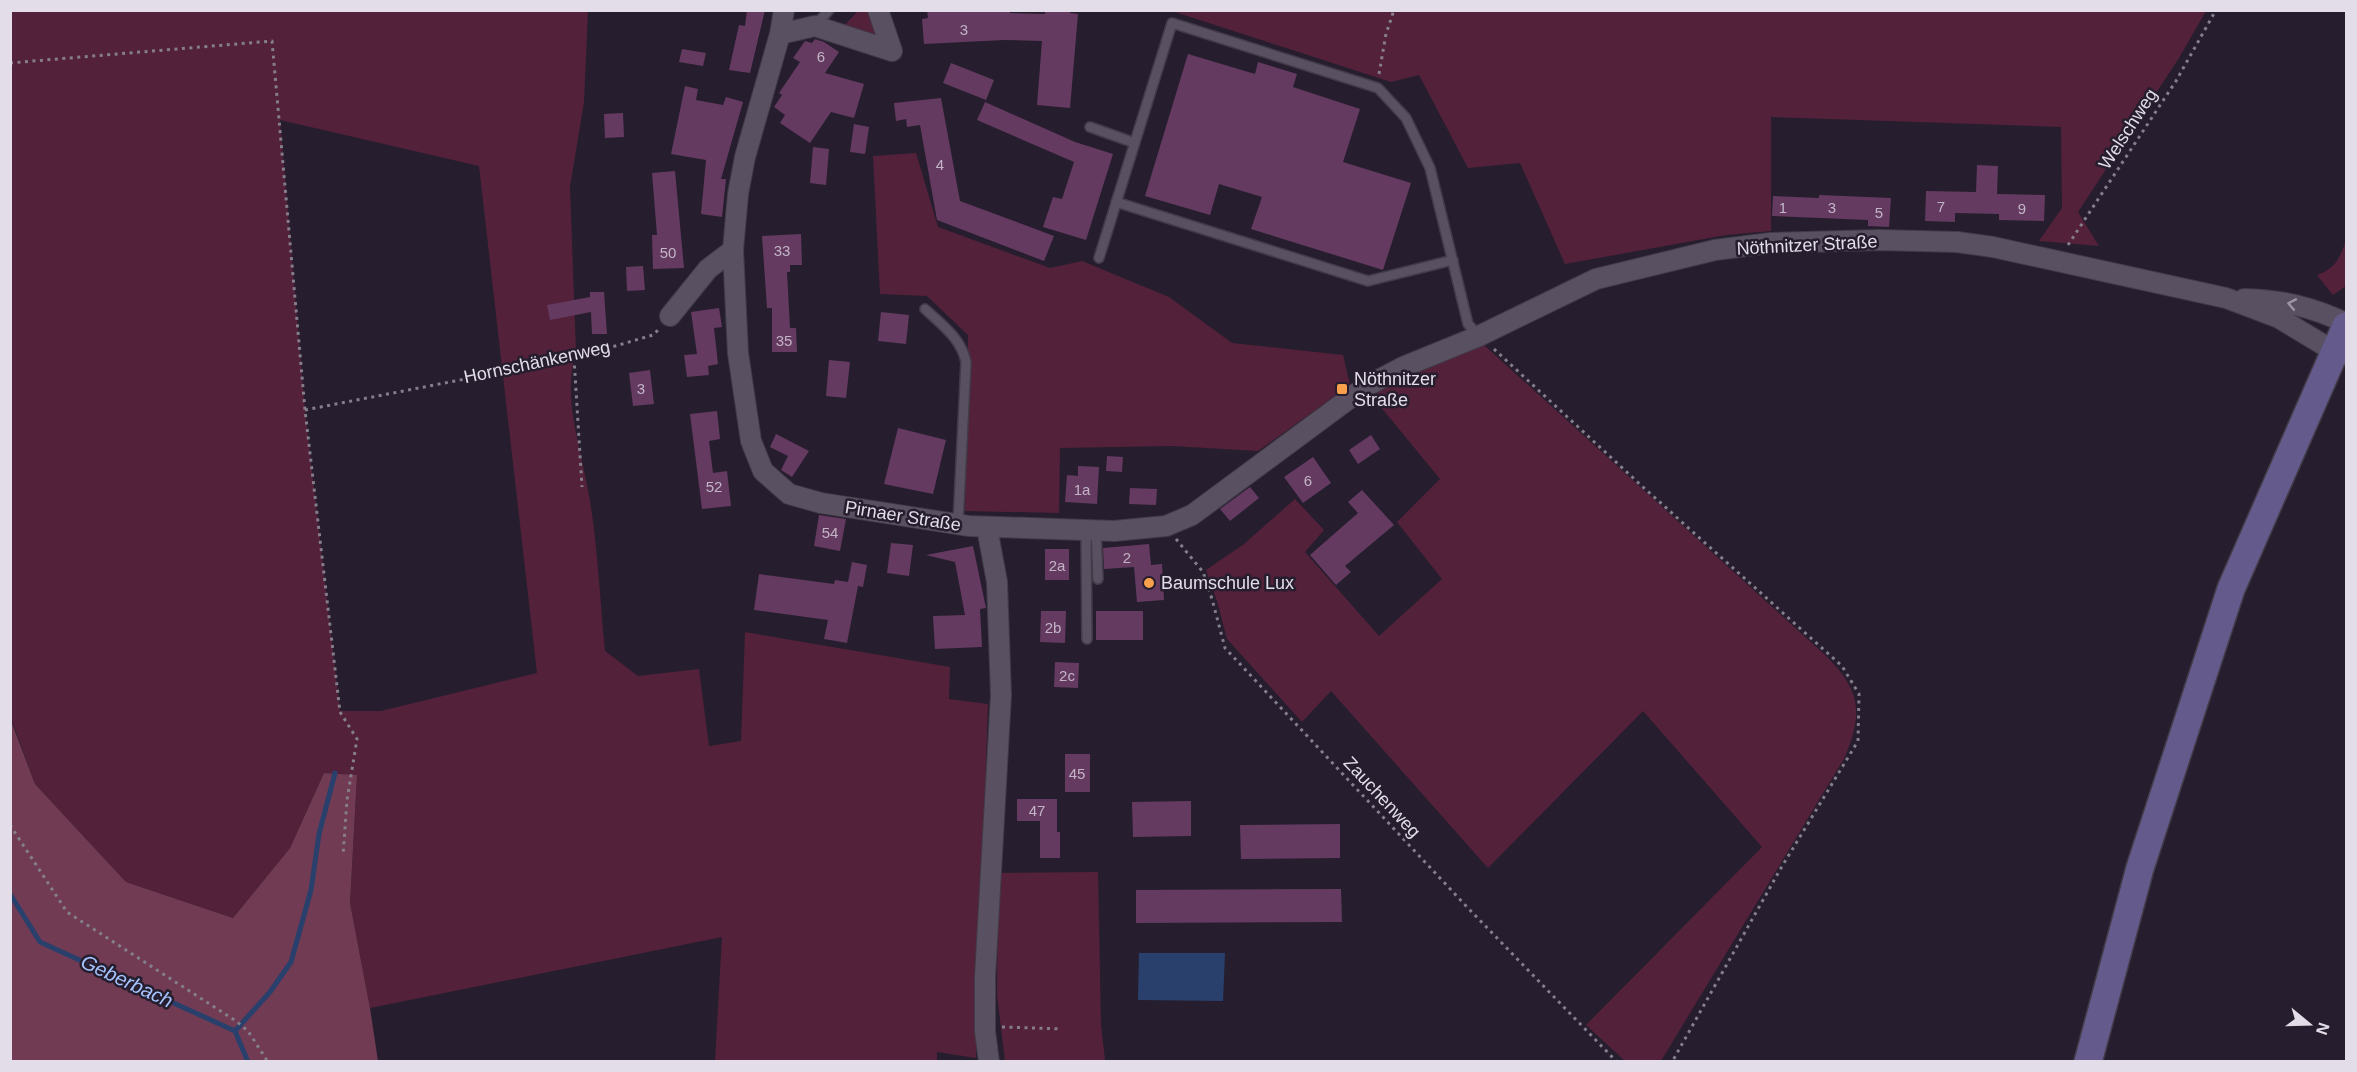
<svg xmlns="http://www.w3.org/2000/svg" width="2357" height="1072" font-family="Arial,sans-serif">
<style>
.green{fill:#532139;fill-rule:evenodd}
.forest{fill:#703b53}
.water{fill:#29406d}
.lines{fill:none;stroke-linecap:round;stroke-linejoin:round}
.stream{stroke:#29406d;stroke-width:5}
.building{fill:#643a60}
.lane-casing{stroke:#423b48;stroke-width:12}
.street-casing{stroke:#423b48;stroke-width:22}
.secondary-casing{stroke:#423b48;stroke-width:30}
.path{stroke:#857e8c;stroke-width:3;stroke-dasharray:3 4.5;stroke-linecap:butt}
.lane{stroke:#595062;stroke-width:9}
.street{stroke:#595062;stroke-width:20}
.secondary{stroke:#655a8c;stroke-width:27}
.oneway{stroke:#9e96a5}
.poi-dot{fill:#f9a04c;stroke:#261e2e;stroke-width:2}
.labels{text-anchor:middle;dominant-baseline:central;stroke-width:5;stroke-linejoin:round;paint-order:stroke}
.number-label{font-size:15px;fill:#c2b4c6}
.street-label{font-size:18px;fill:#e2dde8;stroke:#261e2e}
.poi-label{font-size:18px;fill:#e2dde8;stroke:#261e2e;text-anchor:start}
.water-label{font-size:20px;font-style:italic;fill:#a5c4fe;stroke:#261e2e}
</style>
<rect width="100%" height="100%" fill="#261e2e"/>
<path class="green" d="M 872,10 L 878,28 L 870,37 L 843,27 L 858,11 Z
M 11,11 L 588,11 L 584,102 L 570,187 L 576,352 C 561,398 583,454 590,501 C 598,550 600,601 605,651 L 638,676 L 699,669 L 709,746 L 741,741 L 745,632 L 950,667 L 949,699 L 988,704 L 976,1058 L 937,1052 L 937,1062 L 715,1061 L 722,937 L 370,1008 L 350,903 L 357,775 L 324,773 L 290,848 L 233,918 L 126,882 L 35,784 L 11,718 ZM 280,120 L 479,166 L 537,673 L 381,711 L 340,711 L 305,410 Z
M 1172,11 L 2206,11 L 2179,58 L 2078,212 L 2099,246 L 2039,241 L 2062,208 L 2061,127 L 1771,117 L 1771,231 L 1726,235 L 1565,264 L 1520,163 L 1468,168 L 1419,75 L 1391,82 Z
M 916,153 L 938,227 L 1050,268 L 1082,261 L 1169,297 L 1232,343 L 1343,355 L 1350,385 L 1258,451 L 1172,446 L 1060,448 L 1059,513 L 965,511 L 968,335 L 927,296 L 880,294 L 873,156 Z
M 2346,240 L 2346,286 L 2333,295 L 2317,275 C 2335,269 2340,258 2346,240 Z
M 1484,345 L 1824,654 C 1860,689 1864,711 1845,757 L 1661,1061 L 1625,1061 L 1586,1025 L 1762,847 L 1643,711 L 1488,868 L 1331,691 L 1302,722 L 1227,639 L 1217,601 L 1206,570 L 1244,544 L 1295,499 L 1324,530 L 1305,552 L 1379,636 L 1442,579 L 1397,522 L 1440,479 L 1371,395 L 1396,380 Z
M 1098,872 L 1101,1024 L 1105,1060 L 1005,1061 L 997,995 L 998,873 Z"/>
<path class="forest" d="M 10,718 L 35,784 L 126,882 L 233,918 L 290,848 L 324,773 L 357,775 L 350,903 L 370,1008 L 378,1061 L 11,1061 Z"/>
<path class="water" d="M 1139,953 L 1225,953 L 1223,1001 L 1138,1000 Z"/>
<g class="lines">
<path class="stream" d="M 10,894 L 40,942 L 235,1031 L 248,1062
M 235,1031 L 270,992 L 291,962 L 311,890 L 319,834 L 335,773"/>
</g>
<path class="building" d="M 747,10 L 765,10 L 750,73 L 729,70 L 739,25 L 745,26 Z
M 927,10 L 1010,10 L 1010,13 L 1045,14 L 1045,10 L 1071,10 L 1070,13 L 1078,14 L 1070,108 L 1037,105 L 1042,41 L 1004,40 L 924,44 L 922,19 L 928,18 Z
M 815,39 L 824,42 L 839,52 L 825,73 L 864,84 L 854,118 L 831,112 L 810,143 L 780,123 L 785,115 L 774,107 L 782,95 L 779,93 L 800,62 L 793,58 L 805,41 L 812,43 Z
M 682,49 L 706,53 L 703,66 L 679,62 Z
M 1188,54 L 1255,74 L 1258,62 L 1297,74 L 1293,87 L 1360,109 L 1343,162 L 1411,183 L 1383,270 L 1251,229 L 1262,197 L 1219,184 L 1210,215 L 1145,196 Z
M 951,63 L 994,80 L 986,100 L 943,83 Z
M 685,86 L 698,89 L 696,100 L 723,105 L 726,97 L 743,102 L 721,179 L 726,179 L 722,217 L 701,214 L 706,160 L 671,154 Z
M 941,98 L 960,201 L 1054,236 L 1044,261 L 937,220 L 920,125 L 907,127 L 906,119 L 896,121 L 894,103 Z
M 985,102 L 1075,142 L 1113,154 L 1086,240 L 1043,227 L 1053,197 L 1062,199 L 1074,162 L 977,120 Z
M 623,113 L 624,137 L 605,138 L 604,114 Z
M 854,124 L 869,127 L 865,154 L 850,152 Z
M 813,147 L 829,149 L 826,185 L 810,183 Z
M 1977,165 L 1998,166 L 1997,194 L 2045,195 L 2044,221 L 1999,220 L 1999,214 L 1955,213 L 1955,222 L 1925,221 L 1926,191 L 1976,192 Z
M 675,171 L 684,268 L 653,269 L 652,235 L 657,235 L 652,173 Z
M 1819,195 L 1891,198 L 1889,227 L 1868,226 L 1868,220 L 1772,216 L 1773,196 L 1819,198 Z
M 801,234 L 802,265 L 790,265 L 790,272 L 787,272 L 790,328 L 796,328 L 797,352 L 772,352 L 772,308 L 767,308 L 762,236 Z
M 643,266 L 645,290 L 627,291 L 626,267 Z
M 590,292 L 604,292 L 607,334 L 592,334 L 591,312 L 550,320 L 547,305 L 590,297 Z
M 719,308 L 722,327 L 714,328 L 718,364 L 708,366 L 709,375 L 687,377 L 684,355 L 697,354 L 691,312 Z
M 881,312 L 909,315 L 906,344 L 878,341 Z
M 829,360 L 850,362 L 846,398 L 826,396 Z
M 650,370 L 654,404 L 633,406 L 629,373 Z
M 717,411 L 720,439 L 709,441 L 713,473 L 727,471 L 731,506 L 702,509 L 690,414 Z
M 898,428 L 946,440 L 933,494 L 884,484 Z
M 776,434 L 809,451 L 792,477 L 781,470 L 788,456 L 770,447 Z
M 1371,435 L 1380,449 L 1358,464 L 1349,450 Z
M 1107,456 L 1123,457 L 1122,472 L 1106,471 Z
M 1313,457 L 1331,483 L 1303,503 L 1284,477 Z
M 1078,466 L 1099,467 L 1097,504 L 1065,502 L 1067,475 L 1078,476 Z
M 1250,487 L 1259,498 L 1230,521 L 1220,509 Z
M 1130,488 L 1157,489 L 1156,505 L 1129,504 Z
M 1362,490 L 1394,525 L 1345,566 L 1351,572 L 1336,585 L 1310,555 L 1358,513 L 1348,502 Z
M 819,515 L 846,519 L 840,551 L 814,546 Z
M 891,543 L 913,545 L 909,576 L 887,573 Z
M 1149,544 L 1151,565 L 1162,564 L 1164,600 L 1137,602 L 1134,567 L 1104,569 L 1103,548 Z
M 973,546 L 986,608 L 980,609 L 982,647 L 935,649 L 933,616 L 965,615 L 955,562 L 926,555 Z
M 1045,549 L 1069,549 L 1069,580 L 1045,580 Z
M 852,562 L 867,565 L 863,587 L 858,586 L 847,643 L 824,639 L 828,620 L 754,610 L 759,574 L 834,584 L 835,580 L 848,582 Z
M 1041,611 L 1066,611 L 1065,643 L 1040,642 Z
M 1096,611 L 1143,611 L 1143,640 L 1096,640 Z
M 1055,662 L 1079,663 L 1078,688 L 1054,687 Z
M 1065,754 L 1090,754 L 1090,792 L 1065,792 Z
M 1017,799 L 1057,799 L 1057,832 L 1060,832 L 1060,858 L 1040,858 L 1040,821 L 1017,821 Z
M 1191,801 L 1191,836 L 1133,837 L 1132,802 Z
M 1340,824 L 1340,858 L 1241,859 L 1240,825 Z
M 1341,889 L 1342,922 L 1136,923 L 1136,890 Z"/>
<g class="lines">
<g class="lane-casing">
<path id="lane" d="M 815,26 L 829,10
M 1090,127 L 1135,143
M 1116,202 L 1368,281 L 1453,260
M 1099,258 L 1172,23 L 1378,88 L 1406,118 L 1430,168 L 1468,324 L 1479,336
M 925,309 C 942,325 961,338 966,362 L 958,524
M 1086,529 L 1087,639
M 1096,530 L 1098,579"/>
</g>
<g class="street-casing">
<path id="street" d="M 784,10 L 780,34 L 745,157 L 738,194 L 733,250 L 738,353 L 751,441 L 763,471 L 789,494 L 821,503 L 969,526 L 1114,531 L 1166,526 L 1192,515 L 1365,387 L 1403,367 L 1479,336 L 1596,279 L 1715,250 L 1771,243 L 1879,240 L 1957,242 L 1993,247 L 2226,298 L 2279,318 L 2322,344 L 2346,355
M 780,34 L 815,26 L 892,51 L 878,10
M 2244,299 C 2283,300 2312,307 2346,323
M 670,316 L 708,269 L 733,250
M 987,528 L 997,582 L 1001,695 L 985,977 L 985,1031 L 989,1062"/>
</g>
<g class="secondary-casing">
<path id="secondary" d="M 2088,1062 L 2140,868 L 2231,589 L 2346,326"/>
</g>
<path class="path" d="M 10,63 L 272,41 L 305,410 L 340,712 L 357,739 L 347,800 L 343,856
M 1379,74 L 1386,34 L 1394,10
M 2068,245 L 2176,81 L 2216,10
M 1494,349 L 1644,488 L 1842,666 L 1859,694 L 1858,741 L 1781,868 L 1672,1062
M 574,358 L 582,487
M 305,410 L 574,358 L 653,335 L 658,330
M 1176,539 L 1203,572 L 1212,599 L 1225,648 L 1467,907 L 1617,1062
M 10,825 L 67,912 L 236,1021 L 248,1031 L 268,1062
M 1002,1027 L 1062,1029"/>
<use href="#lane" class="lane"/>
<use href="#street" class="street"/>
<use href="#secondary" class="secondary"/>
</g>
<defs><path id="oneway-chevron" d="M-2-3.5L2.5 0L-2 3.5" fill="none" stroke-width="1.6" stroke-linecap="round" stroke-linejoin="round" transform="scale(1.5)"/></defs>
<use class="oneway" href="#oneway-chevron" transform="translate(2292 304) rotate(-169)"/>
<g class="poi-dot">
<rect x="1336" y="383" width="12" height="12" rx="3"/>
<circle cx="1149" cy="583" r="6"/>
</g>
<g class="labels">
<g class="number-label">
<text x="964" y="29">3</text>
<text x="821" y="56">6</text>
<text x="940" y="164">4</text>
<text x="1941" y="206">7</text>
<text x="1783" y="207">1</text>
<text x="1832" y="207">3</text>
<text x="2022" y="208">9</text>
<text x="1879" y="212">5</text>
<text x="782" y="250">33</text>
<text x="668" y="252">50</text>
<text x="784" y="340">35</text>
<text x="641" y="388">3</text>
<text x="1308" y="480">6</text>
<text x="714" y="486">52</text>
<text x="1082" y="489">1a</text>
<text x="830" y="532">54</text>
<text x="1127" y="557">2</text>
<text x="1057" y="565">2a</text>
<text x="1053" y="627">2b</text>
<text x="1067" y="675">2c</text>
<text x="1077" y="773">45</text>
<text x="1037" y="810">47</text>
</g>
<g class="street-label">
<text transform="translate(2128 129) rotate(-57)">Welschweg</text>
<text transform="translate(1807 245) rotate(-3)">Nöthnitzer Straße</text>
<text transform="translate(537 362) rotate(-12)">Hornschänkenweg</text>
<text transform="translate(903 516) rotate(9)">Pirnaer Straße</text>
<text transform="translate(1382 797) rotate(47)">Zauchenweg</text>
</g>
<g class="poi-label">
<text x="1354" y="379">Nöthnitzer<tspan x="1354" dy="21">Straße</tspan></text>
<text x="1161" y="583">Baumschule Lux</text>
</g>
<g class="water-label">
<text transform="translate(127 981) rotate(25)">Geberbach</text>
</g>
</g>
<rect width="2357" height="1072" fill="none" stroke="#e2dde8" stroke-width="24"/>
<g transform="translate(2309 1024) rotate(109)" stroke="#261e2e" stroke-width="4.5" paint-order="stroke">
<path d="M0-4.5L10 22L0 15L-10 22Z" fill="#e2dde8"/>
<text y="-9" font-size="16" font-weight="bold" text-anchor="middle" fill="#e2dde8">N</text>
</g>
</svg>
